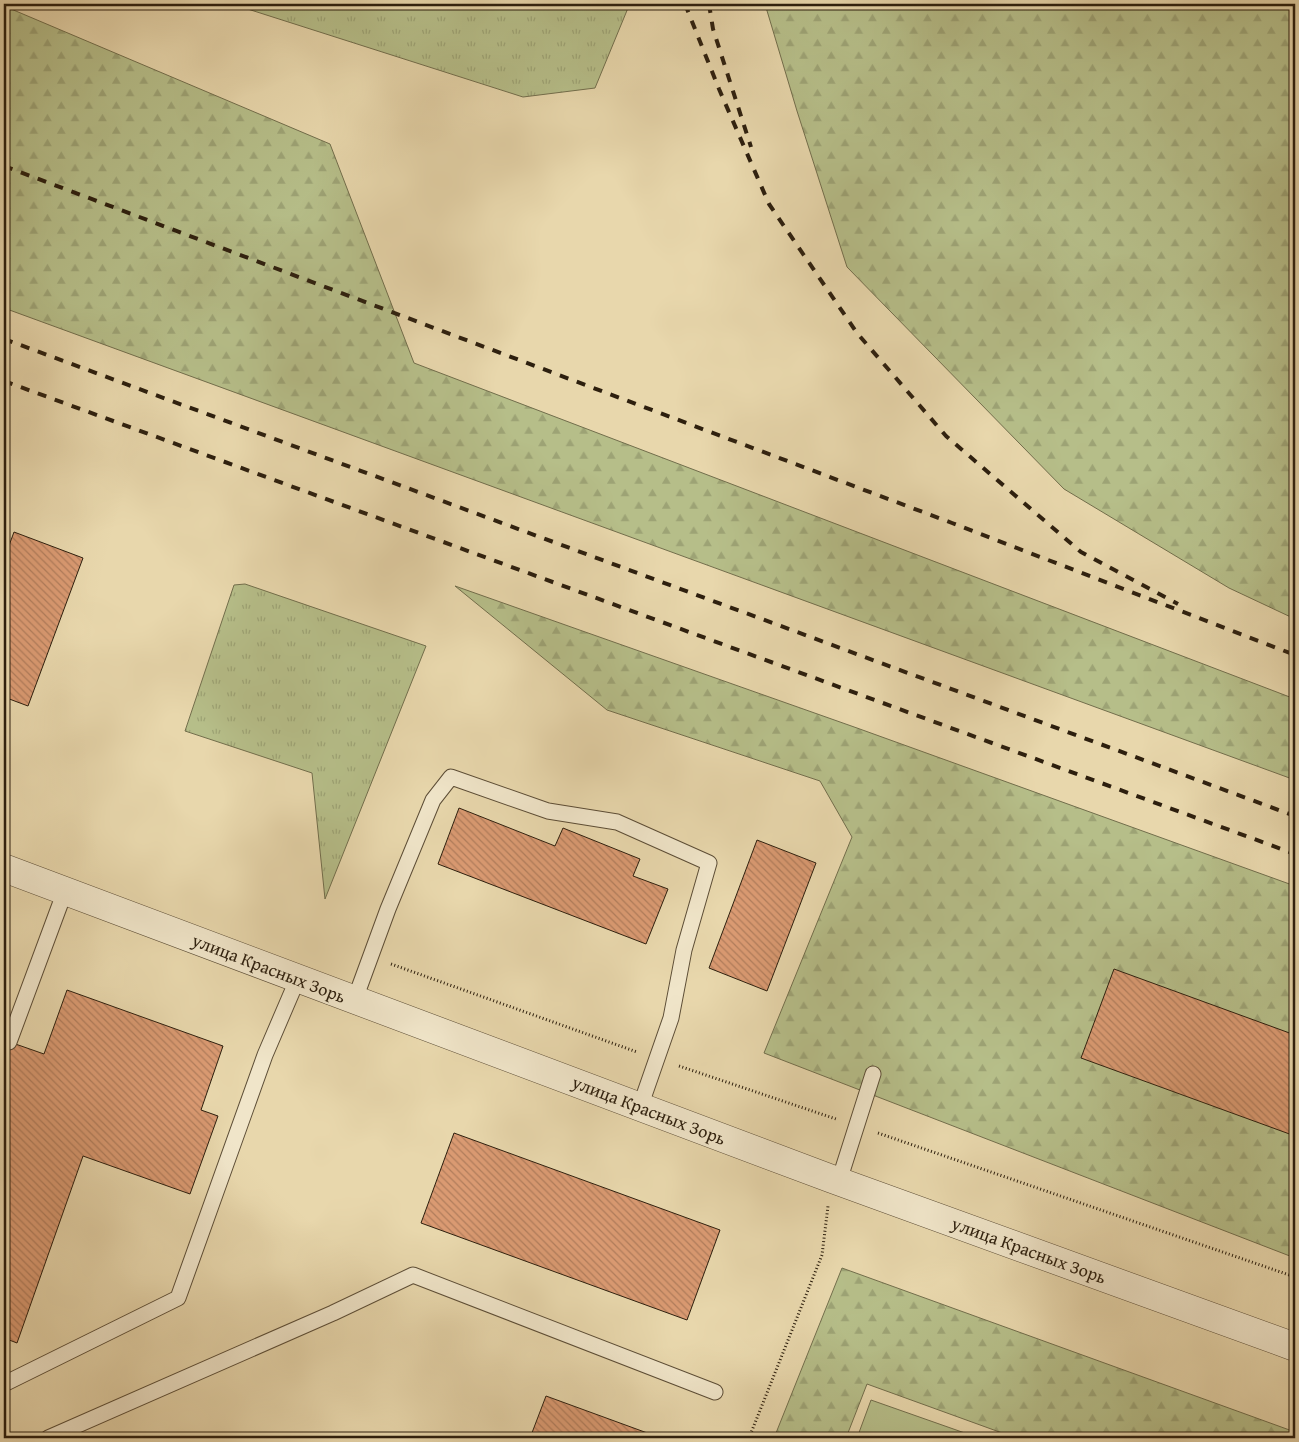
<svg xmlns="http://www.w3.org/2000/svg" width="1299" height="1442" font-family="'Gentium Book Plus',serif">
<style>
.grass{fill:url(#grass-tufts);stroke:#726e4c}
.forest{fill:url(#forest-firs);stroke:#726e4c}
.garden{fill:#b6be89;stroke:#726e4c}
.building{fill:url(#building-back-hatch);stroke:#2d1f0e}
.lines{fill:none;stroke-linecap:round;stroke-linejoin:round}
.service-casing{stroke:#5c4d36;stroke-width:17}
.minor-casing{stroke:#5c4d36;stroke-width:29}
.path{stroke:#2d1f0e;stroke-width:3;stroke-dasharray:1 2.5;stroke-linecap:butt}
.service{stroke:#f0e5c9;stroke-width:15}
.minor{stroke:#f0e5c9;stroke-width:28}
.rail{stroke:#2d1f0e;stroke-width:4;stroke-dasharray:9 9;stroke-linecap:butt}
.labels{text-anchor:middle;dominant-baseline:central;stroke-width:4;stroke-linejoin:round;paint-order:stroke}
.street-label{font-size:18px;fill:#2d1f0e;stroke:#f0e5c9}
</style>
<defs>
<pattern id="grass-tufts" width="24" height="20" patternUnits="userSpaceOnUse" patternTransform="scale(1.25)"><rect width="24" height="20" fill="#b6be89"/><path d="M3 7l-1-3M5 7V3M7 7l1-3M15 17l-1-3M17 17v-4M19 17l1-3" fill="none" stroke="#9da375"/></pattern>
<pattern id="forest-firs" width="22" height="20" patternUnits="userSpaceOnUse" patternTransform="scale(1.25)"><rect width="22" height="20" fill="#b6be89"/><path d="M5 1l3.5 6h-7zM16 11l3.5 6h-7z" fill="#9da375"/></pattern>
<pattern id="building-back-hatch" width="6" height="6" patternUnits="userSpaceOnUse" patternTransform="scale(1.25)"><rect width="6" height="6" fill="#da9a72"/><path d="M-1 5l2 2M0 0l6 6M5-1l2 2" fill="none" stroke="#b17d5c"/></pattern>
</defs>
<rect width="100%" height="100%" fill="#e8d7ac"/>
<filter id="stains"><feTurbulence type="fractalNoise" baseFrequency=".004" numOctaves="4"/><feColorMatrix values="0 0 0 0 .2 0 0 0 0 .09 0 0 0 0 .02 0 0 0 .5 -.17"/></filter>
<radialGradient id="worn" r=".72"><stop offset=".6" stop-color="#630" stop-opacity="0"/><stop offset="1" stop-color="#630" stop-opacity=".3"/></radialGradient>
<path class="grass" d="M 232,4 L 627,4 L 628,8 L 595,88 L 523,97 Z
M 245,584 L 426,646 L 325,899 L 312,773 L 185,731 L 234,585 Z"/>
<path class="forest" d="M 765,4 L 1295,4 L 1295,619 L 1229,588 L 1064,489 L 847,267 L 797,111 Z
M 4,6 L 330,144 L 414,363 L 1295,699 L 1295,780 L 4,308 Z
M 455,586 L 857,728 L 1295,886 L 1295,1258 L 764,1053 L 852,837 L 820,781 L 607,710 Z
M 842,1268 L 1295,1432 L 1295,1438 L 1016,1438 L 867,1384 L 846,1438 L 774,1438 Z"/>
<path class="garden" d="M 871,1400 L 979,1438 L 857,1438 Z"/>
<path class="building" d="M 14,532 L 83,558 L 28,706 L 4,697 L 4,559 Z
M 459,808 L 555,846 L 563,828 L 640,859 L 633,876 L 668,889 L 646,944 L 438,864 Z
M 757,840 L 816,863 L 767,991 L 709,968 Z
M 1114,969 L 1295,1035 L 1295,1136 L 1081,1058 Z
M 67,990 L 223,1046 L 201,1110 L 218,1116 L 190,1194 L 83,1156 L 17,1343 L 4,1338 L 4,1040 L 44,1054 Z
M 454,1133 L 720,1230 L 687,1320 L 421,1223 Z
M 546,1396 L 661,1438 L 530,1438 Z"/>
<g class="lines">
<g class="service-casing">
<path id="service" d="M 355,999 L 388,909 L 433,800 L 451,777 L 548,811 L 617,822 L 709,863 L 684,950 L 671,1018 L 640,1107
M 9,1042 L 65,891
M 839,1181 L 873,1074
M 4,1384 L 178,1298 L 265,1055 L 298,978
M 48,1438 L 333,1313 L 413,1275 L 715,1392"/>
</g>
<g class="minor-casing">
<path id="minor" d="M 4,868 L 832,1179 L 1295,1347"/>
</g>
<path class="path" d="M 391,964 L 637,1052
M 679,1066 L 836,1119
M 878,1133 L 1295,1277
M 749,1438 L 822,1255 L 828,1206"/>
<use href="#service" class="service"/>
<use href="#minor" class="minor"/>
<path class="rail" d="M 685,4 L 719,89 L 769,204 L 857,333 L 946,436 L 1081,552 L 1178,604
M 709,4 L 713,29 L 751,147
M 4,166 L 952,523 L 1295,655
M 4,339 L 1295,816
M 4,381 L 1295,854"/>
</g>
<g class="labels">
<g class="street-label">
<text transform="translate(269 968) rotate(21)">улица Красных Зорь</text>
<text transform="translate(649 1110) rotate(21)">улица Красных Зорь</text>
<text transform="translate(1029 1250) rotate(20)">улица Красных Зорь</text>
</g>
</g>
<rect width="1299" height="1442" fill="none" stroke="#e8d7ac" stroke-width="20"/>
<rect x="5" y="5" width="1289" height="1432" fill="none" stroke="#2d1f0e" stroke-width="2.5"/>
<rect x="10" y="10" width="1279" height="1422" fill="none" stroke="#2d1f0e"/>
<rect width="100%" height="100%" filter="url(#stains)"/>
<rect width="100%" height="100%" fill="url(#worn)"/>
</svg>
